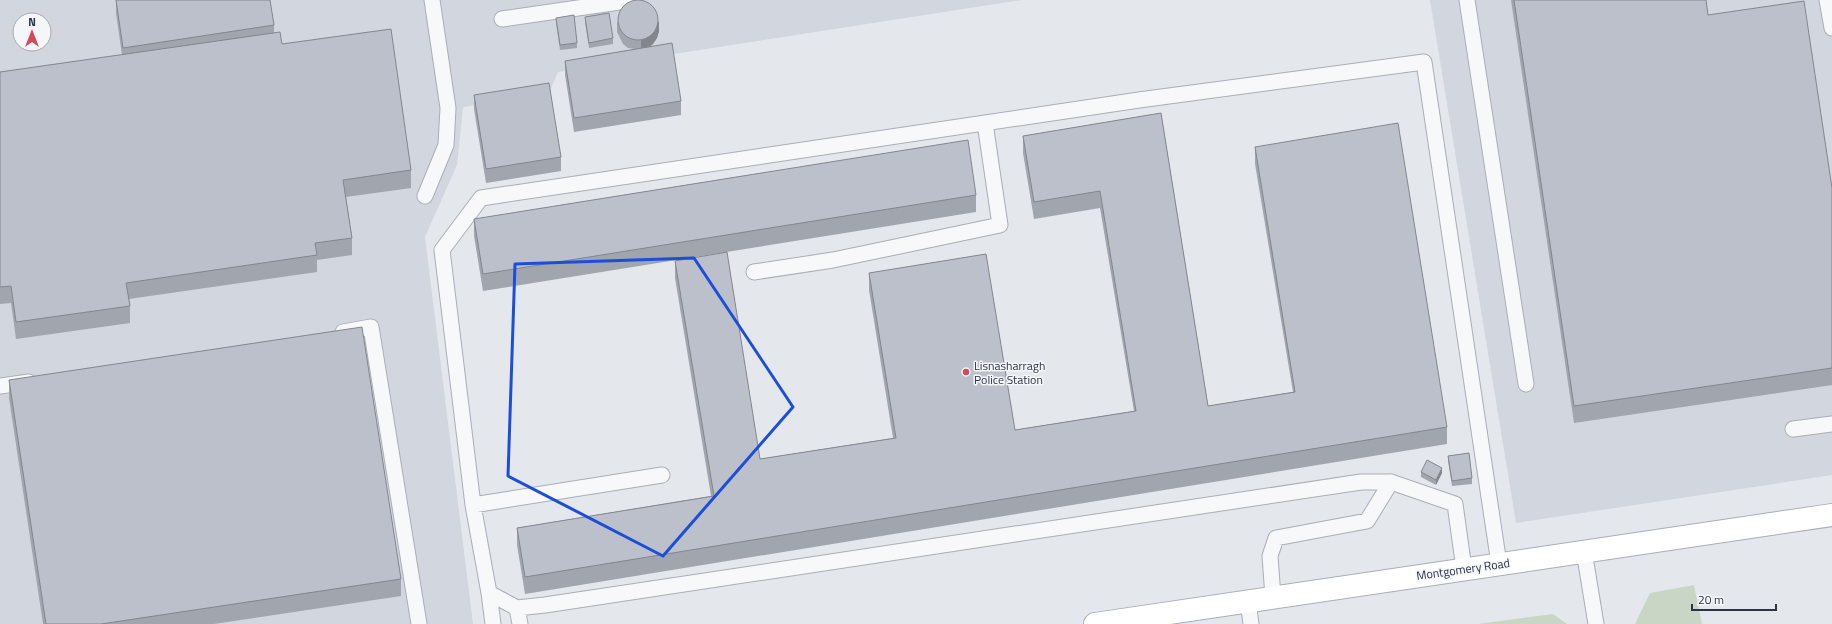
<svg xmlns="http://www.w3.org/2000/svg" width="1832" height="624" font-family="'Titillium Web',sans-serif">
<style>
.built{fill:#d2d6de;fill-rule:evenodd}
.green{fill:#c9d6c5}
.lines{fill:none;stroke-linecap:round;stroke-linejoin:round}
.lane-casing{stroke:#a9aeb7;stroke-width:17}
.secondary-casing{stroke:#a9aeb7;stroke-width:24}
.lane{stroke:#f7f8fa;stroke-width:15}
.secondary{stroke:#fff;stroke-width:22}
.wall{fill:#a1a5ae}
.shaded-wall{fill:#83868d}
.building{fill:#bbc0ca;stroke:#83868d}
.marked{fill:none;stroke:#1d4ed8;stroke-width:3;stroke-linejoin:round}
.poi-dot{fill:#d1495b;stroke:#f4f6f9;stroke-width:1.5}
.labels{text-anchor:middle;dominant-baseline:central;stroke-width:3;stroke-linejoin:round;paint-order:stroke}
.poi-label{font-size:12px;fill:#2b3445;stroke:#f4f6f9;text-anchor:start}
.street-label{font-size:12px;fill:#2b3445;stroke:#f4f6f9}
</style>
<rect width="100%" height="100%" fill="#e4e7ec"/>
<path class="built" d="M 0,0 L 1022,0 L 558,72 L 549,93 L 463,107 L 457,165 L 425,237 L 473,624 L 0,624 ZM 20,20 L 44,20 L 44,44 L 20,44 Z
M 1430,0 L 1832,0 L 1832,475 L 1516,523 Z"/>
<path class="green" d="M 1694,585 L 1702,624 L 1635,624 L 1650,593 Z
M 1553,614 L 1567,624 L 1478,624 Z"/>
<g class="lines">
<g class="lane-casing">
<path id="lane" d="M 1467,0 L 1526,384
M 1827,0 L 1832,28
M 502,19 L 633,0
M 425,196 L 446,145 L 448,108 L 432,0
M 754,272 L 833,260 L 1000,225 L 985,123
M 343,332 L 371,327 L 419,624
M 0,386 L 29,382
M 1793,429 L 1832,424
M 473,505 L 662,475
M 1584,551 L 1596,624
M 1464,569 L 1455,504 L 1391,482 L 1361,482 L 545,605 L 517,608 L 489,593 L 473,505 L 442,250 L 481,198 L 1139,100 L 1424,62 L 1499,564
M 489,593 L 493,624
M 1273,597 L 1270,556 L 1276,538 L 1367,521 L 1391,482
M 1248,601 L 1251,624
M 517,608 L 520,624"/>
</g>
<g class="secondary-casing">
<path id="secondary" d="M 1095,624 L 1832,515"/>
</g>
<use href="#lane" class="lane"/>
<use href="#secondary" class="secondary"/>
</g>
<path class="wall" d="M 116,0 L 274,25 L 274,33 L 282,44 L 411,170 L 411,188 L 346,197 L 352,238 L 352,255 L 317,260 L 317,272 L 129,299 L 130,306 L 130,323 L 16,339 L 11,303 L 0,304 L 0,72 L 122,55 L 116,13 Z
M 1511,0 L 1706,0 L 1708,15 L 1832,188 L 1832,385 L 1574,423 Z
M 585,17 L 613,38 L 613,44 L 589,48 L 585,22 Z
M 556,18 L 577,43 L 577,48 L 560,50 L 556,23 Z
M 617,22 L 659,31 L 657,38 L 653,44 L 649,47 L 681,101 L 681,115 L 574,132 L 565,75 L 565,61 L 635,49 L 628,48 L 623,44 L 617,32 Z
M 474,95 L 561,157 L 561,171 L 486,183 L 474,109 Z
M 1161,113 L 1208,406 L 1293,392 L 1255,164 L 1255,147 L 1447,427 L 1447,444 L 525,594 L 517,545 L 517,528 L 711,496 L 675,278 L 675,261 L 760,459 L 893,438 L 869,290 L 869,273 L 1015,430 L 1134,411 L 1100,208 L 1034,219 L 1023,153 L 1023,136 Z
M 976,195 L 976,212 L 483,291 L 474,236 L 474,219 Z
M 9,380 L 401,579 L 401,596 L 214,624 L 43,624 L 9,398 Z
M 1448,456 L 1472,478 L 1472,484 L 1452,486 L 1448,461 Z
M 1421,472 L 1442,473 L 1436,485 L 1421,477 Z"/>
<path class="shaded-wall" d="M 659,21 L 659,31 L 657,38 L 653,44 L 648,48 L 641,50 L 641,40 Z
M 1442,468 L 1442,473 L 1436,485 L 1436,480 Z"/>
<path class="building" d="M618 20a20 20 0 1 1 40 0a20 20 0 1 1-40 0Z
M 116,0 L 270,0 L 274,25 L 123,48 Z
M 1514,0 L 1706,0 L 1708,15 L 1804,1 L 1832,188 L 1832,368 L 1574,406 Z
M 609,13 L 613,38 L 589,43 L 585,17 Z
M 574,15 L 577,43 L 560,45 L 556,18 Z
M 391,29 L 411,170 L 343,180 L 352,238 L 315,243 L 317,255 L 126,283 L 130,306 L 16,322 L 11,286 L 0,287 L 0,72 L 280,32 L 282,44 Z
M 672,43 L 681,101 L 574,118 L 565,61 Z
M 549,83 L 561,157 L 486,169 L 474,95 Z
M 1161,113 L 1208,406 L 1295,392 L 1255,147 L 1398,123 L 1447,427 L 525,577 L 517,528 L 714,496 L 675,261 L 727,252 L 760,459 L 896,438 L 869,273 L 986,254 L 1015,430 L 1136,411 L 1100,191 L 1034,202 L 1023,136 Z
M 968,140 L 976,195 L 483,274 L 474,219 Z
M 362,327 L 401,579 L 101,624 L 46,624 L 9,380 Z
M 1469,453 L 1472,478 L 1452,481 L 1448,456 Z
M 1427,460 L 1442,468 L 1436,480 L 1421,472 Z"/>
<path class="marked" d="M 694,258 L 793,407 L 663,556 L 508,476 L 515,264 Z"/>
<circle class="poi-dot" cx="966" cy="372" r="4"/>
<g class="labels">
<g class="poi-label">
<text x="974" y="365">Lisnasharragh<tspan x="974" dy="14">Police Station</tspan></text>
</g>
<g class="street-label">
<text transform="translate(1463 569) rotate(-8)">Montgomery Road</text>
</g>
</g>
<g transform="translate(32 32)"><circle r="19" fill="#f4f6f9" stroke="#a4a8b1"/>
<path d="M0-3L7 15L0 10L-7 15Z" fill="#d1495b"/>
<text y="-6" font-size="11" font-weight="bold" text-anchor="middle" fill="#2b3445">N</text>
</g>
<path d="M1692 604v6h84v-6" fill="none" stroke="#2b3445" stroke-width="2"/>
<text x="1698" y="604" font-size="12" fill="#2b3445" stroke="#f4f6f9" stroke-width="3" paint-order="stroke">20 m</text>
</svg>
